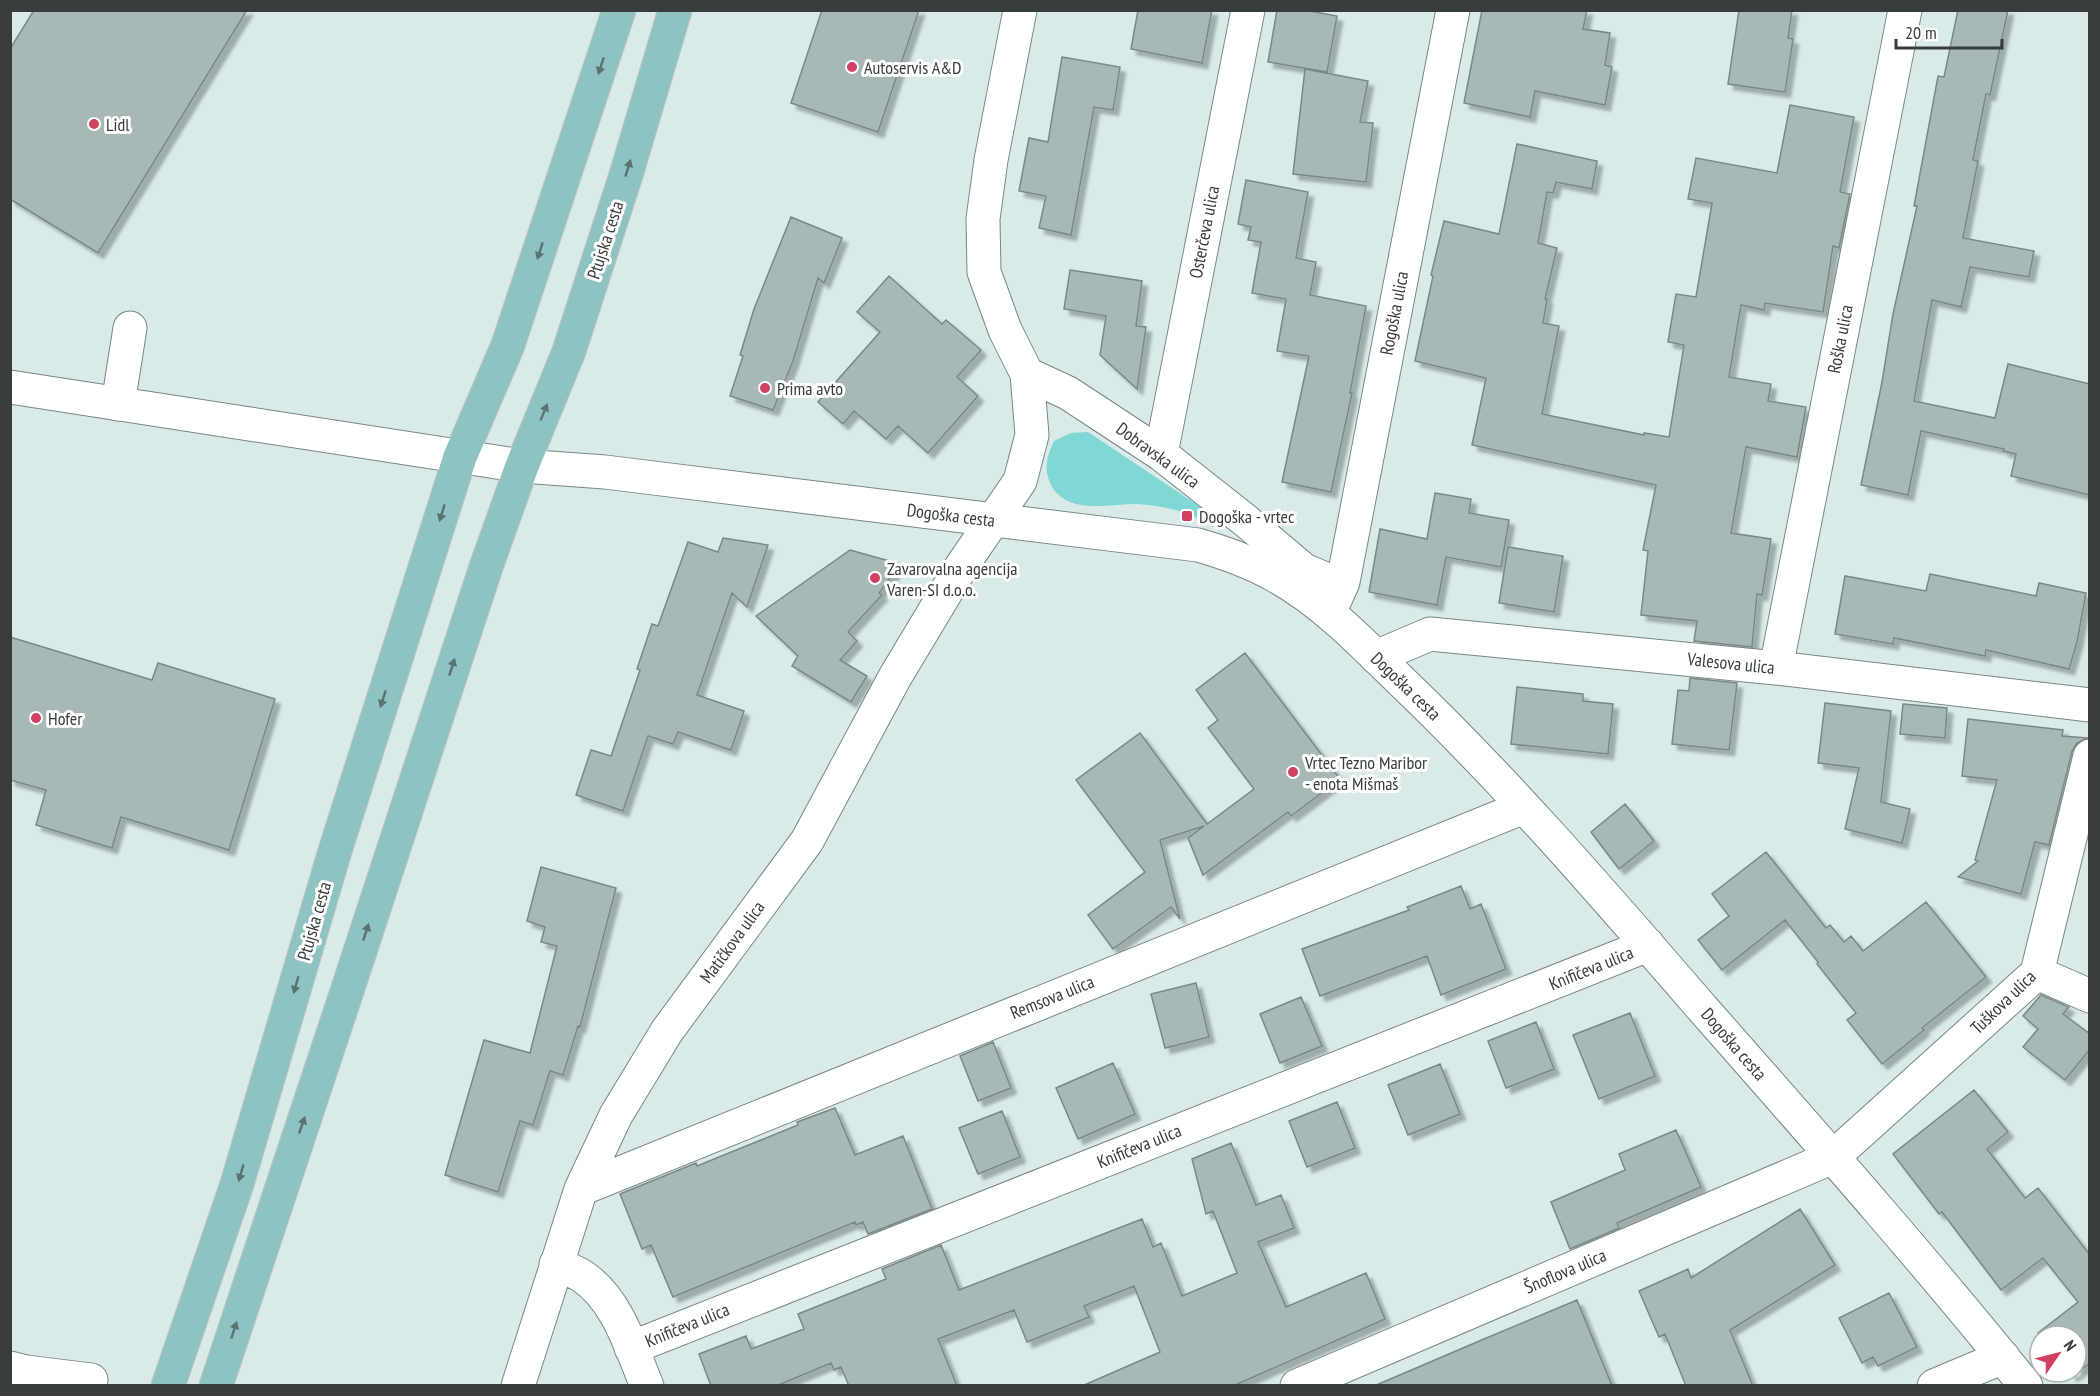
<svg xmlns="http://www.w3.org/2000/svg" width="2100" height="1396" font-family="'PT Sans Narrow',sans-serif">
<style>
.green{fill:#80d7d3}
.building{fill:#a7b8b7;stroke:#798987;stroke-width:1.5;filter:url(#shadow)}
.lines{fill:none;stroke-linecap:round;stroke-linejoin:round}
.street-casing{stroke:#788786;stroke-width:35}
.secondary-casing{stroke:#788786;stroke-width:35}
.primary-casing{stroke:#c3c5c4;stroke-width:35}
.street{stroke:#fff;stroke-width:33}
.secondary{stroke:#fff;stroke-width:33}
.primary{stroke:#8fc3c1;stroke-width:33}
.oneway{fill:#5a7371}
.poi-dot{fill:#d04162;stroke:#fff;stroke-width:2}
.labels{text-anchor:middle;dominant-baseline:central;stroke-width:6;stroke-linejoin:round;paint-order:stroke}
.poi-label{font-size:18px;fill:#363d3c;stroke:#fff;text-anchor:start}
.street-label{font-size:18px;fill:#363d3c;stroke:#fff}
</style>
<defs>
<filter id="shadow"><feDropShadow dx="5.5" dy="5.5" stdDeviation="1.5" flood-color="#0004"/></filter>
</defs>
<rect width="100%" height="100%" fill="#d9eae9"/>
<path class="green" d="M 1088,432 L 1208,512 L 1203,521 C 1182,510 1160,505 1136,504 C 1108,504 1067,515 1051,485 C 1043,469 1047,456 1054,441 L 1071,433 Z"/>
<path class="building" d="M 34,10 L 247,10 L 98,253 L 10,199 L 10,49 Z
M 822,10 L 919,10 L 878,132 L 791,103 Z
M 1138,10 L 1212,10 L 1202,63 L 1131,49 Z
M 1277,10 L 1305,10 L 1337,16 L 1327,72 L 1268,62 Z
M 1482,10 L 1587,10 L 1583,29 L 1610,33 L 1605,65 L 1612,67 L 1605,105 L 1535,91 L 1530,117 L 1464,103 Z
M 1739,10 L 1792,10 L 1788,38 L 1793,39 L 1785,92 L 1728,84 Z
M 1958,10 L 2008,10 L 1990,95 L 1986,94 L 1973,160 L 1978,161 L 1963,238 L 2034,251 L 2029,277 L 1970,267 L 1961,307 L 1932,300 L 1914,401 L 1995,418 L 2008,364 L 2090,384 L 2090,495 L 2011,476 L 2016,454 L 2003,451 L 2004,449 L 1921,431 L 1908,495 L 1861,485 L 1882,382 L 1893,314 L 1917,206 L 1914,206 L 1938,76 L 1944,77 Z
M 1062,57 L 1120,67 L 1113,110 L 1094,107 L 1071,235 L 1039,228 L 1046,196 L 1019,191 L 1029,138 L 1048,142 Z
M 1305,69 L 1368,81 L 1360,122 L 1373,123 L 1366,182 L 1293,174 Z
M 1790,105 L 1854,117 L 1840,192 L 1850,194 L 1839,248 L 1833,246 L 1823,312 L 1765,303 L 1764,310 L 1741,305 L 1729,377 L 1771,384 L 1768,401 L 1806,407 L 1797,457 L 1746,447 L 1731,533 L 1771,539 L 1762,595 L 1757,594 L 1752,647 L 1694,641 L 1697,621 L 1641,615 L 1648,551 L 1643,550 L 1656,485 L 1472,445 L 1486,378 L 1415,361 L 1433,276 L 1431,275 L 1444,221 L 1499,234 L 1517,144 L 1597,161 L 1592,189 L 1556,182 L 1553,193 L 1547,192 L 1538,243 L 1557,248 L 1545,299 L 1547,299 L 1543,323 L 1559,326 L 1542,414 L 1644,435 L 1644,433 L 1669,437 L 1684,345 L 1668,342 L 1676,294 L 1696,297 L 1712,203 L 1688,199 L 1696,158 L 1777,173 Z
M 1246,180 L 1308,192 L 1296,258 L 1316,262 L 1310,295 L 1366,306 L 1350,393 L 1352,393 L 1331,492 L 1282,482 L 1309,356 L 1277,351 L 1286,299 L 1252,293 L 1261,242 L 1248,240 L 1251,227 L 1238,224 Z
M 791,217 L 842,238 L 824,283 L 818,278 L 793,361 L 773,410 L 730,396 L 743,356 L 740,355 L 754,309 Z
M 1070,270 L 1142,281 L 1136,326 L 1146,327 L 1137,389 L 1100,355 L 1106,316 L 1064,309 Z
M 889,276 L 942,324 L 946,320 L 981,350 L 957,377 L 978,396 L 928,453 L 898,426 L 886,439 L 854,411 L 843,424 L 818,402 L 880,332 L 857,312 Z
M 1435,493 L 1471,499 L 1469,513 L 1509,520 L 1501,567 L 1446,557 L 1437,605 L 1369,592 L 1380,529 L 1427,539 Z
M 723,538 L 768,545 L 747,607 L 732,593 L 697,695 L 744,711 L 731,750 L 678,732 L 673,744 L 648,736 L 623,811 L 576,795 L 591,750 L 611,756 L 640,670 L 637,669 L 652,624 L 658,626 L 688,542 L 718,552 Z
M 1508,547 L 1563,556 L 1554,612 L 1499,603 Z
M 850,550 L 900,564 L 879,593 L 882,595 L 848,632 L 857,641 L 840,660 L 867,676 L 851,702 L 792,666 L 798,656 L 756,616 Z
M 1930,574 L 2036,596 L 2039,583 L 2086,593 L 2077,642 L 2069,669 L 1986,650 L 1985,656 L 1894,638 L 1893,644 L 1835,634 L 1845,576 L 1926,591 Z
M 10,637 L 152,680 L 158,663 L 275,699 L 229,850 L 121,817 L 112,848 L 36,825 L 46,790 L 10,780 Z
M 1245,653 L 1340,779 L 1291,816 L 1288,812 L 1203,875 L 1188,838 L 1204,826 L 1160,840 L 1180,919 L 1171,907 L 1113,949 L 1088,915 L 1145,872 L 1076,780 L 1140,733 L 1207,824 L 1254,789 L 1208,728 L 1218,720 L 1196,690 Z
M 1690,678 L 1737,683 L 1729,750 L 1672,744 L 1678,690 L 1689,691 Z
M 1517,687 L 1583,694 L 1583,701 L 1613,704 L 1608,754 L 1511,744 Z
M 1825,703 L 1891,711 L 1881,802 L 1910,809 L 1902,843 L 1845,829 L 1859,768 L 1818,763 Z
M 1903,704 L 1947,708 L 1945,738 L 1900,734 Z
M 1968,719 L 2063,730 L 2062,736 L 2088,738 L 2077,743 L 2072,751 L 2049,845 L 2035,842 L 2021,894 L 1958,877 L 1978,861 L 1975,860 L 1997,780 L 1962,776 Z
M 1625,804 L 1654,841 L 1619,869 L 1591,832 Z
M 1766,852 L 1826,928 L 1830,925 L 1844,942 L 1851,936 L 1863,951 L 1926,902 L 1986,977 L 1922,1028 L 1924,1030 L 1882,1064 L 1847,1020 L 1856,1013 L 1817,964 L 1818,962 L 1785,920 L 1722,970 L 1698,940 L 1729,916 L 1712,894 Z
M 541,867 L 616,888 L 580,1027 L 578,1026 L 563,1075 L 550,1071 L 533,1125 L 520,1121 L 498,1192 L 445,1175 L 484,1040 L 530,1053 L 557,946 L 541,942 L 545,927 L 527,921 Z
M 1461,886 L 1470,909 L 1481,904 L 1506,969 L 1441,995 L 1427,956 L 1320,996 L 1302,949 L 1409,910 L 1407,907 Z
M 1196,983 L 1209,1037 L 1165,1048 L 1151,994 Z
M 2041,995 L 2069,1007 L 2063,1014 L 2090,1034 L 2090,1049 L 2065,1080 L 2023,1047 L 2038,1029 L 2023,1016 Z
M 1301,997 L 1322,1046 L 1280,1063 L 1260,1014 Z
M 1630,1013 L 1655,1076 L 1599,1099 L 1573,1035 Z
M 1536,1022 L 1554,1069 L 1506,1088 L 1488,1041 Z
M 993,1042 L 1011,1088 L 978,1101 L 960,1056 Z
M 1113,1063 L 1135,1114 L 1078,1139 L 1056,1088 Z
M 1440,1064 L 1460,1114 L 1408,1135 L 1388,1085 Z
M 1974,1090 L 2008,1132 L 1987,1149 L 2025,1198 L 2038,1188 L 2090,1255 L 2090,1363 L 2072,1376 L 2069,1372 L 2076,1372 L 2076,1336 L 2041,1336 L 2038,1333 L 2078,1302 L 2043,1258 L 2001,1290 L 1942,1212 L 1939,1214 L 1893,1154 Z
M 1337,1102 L 1355,1148 L 1307,1167 L 1289,1121 Z
M 835,1108 L 855,1155 L 903,1136 L 932,1209 L 868,1234 L 863,1222 L 856,1225 L 855,1222 L 673,1297 L 651,1245 L 642,1249 L 620,1194 L 696,1163 L 697,1166 L 798,1125 L 797,1122 Z
M 1002,1111 L 1020,1157 L 978,1174 L 959,1128 Z
M 1676,1130 L 1701,1187 L 1617,1223 L 1619,1228 L 1570,1249 L 1551,1202 L 1625,1170 L 1619,1154 Z
M 1231,1143 L 1256,1205 L 1281,1195 L 1294,1228 L 1258,1242 L 1286,1307 L 1366,1273 L 1385,1319 L 1233,1386 L 1082,1386 L 1160,1352 L 1134,1286 L 1084,1306 L 1089,1317 L 1027,1342 L 1014,1310 L 938,1339 L 957,1386 L 849,1386 L 841,1367 L 834,1370 L 831,1363 L 776,1386 L 711,1386 L 699,1354 L 746,1336 L 751,1349 L 804,1329 L 798,1314 L 886,1279 L 882,1269 L 941,1245 L 959,1290 L 1142,1219 L 1153,1247 L 1161,1243 L 1182,1296 L 1237,1273 L 1213,1211 L 1206,1214 L 1192,1159 Z
M 1800,1209 L 1835,1265 L 1730,1330 L 1753,1386 L 1686,1386 L 1665,1334 L 1659,1337 L 1639,1291 L 1688,1269 L 1691,1278 Z
M 1889,1293 L 1917,1347 L 1878,1366 L 1873,1357 L 1862,1363 L 1839,1318 Z
M 1577,1300 L 1612,1386 L 1374,1386 L 1484,1339 Z"/>
<g class="lines">
<g class="street-casing">
<path id="street" d="M 1020,10 L 991,160 L 983,219 L 984,272 L 1005,330 L 1027,374 L 1068,393 L 1161,454 L 1246,521 L 1304,570 L 1330,581 L 1343,582
M 118,404 L 130,328
M 1161,454 L 1248,10
M 1334,602 L 1343,582 L 1453,10
M 1376,657 L 1430,634 L 1776,668 L 2090,705
M 1776,668 L 1905,10
M 2037,973 L 2090,996
M 581,1189 L 1524,807
M 556,1264 C 565,1268 574,1271 582,1276 C 618,1300 631,1348 647,1386
M 631,1348 L 1648,945
M 10,1368 L 26,1372 L 91,1380
M 518,1386 L 581,1189 L 616,1115 L 667,1031 L 807,841 L 895,677 L 961,567 L 1020,481 L 1032,435 L 1027,374
M 1297,1386 L 1833,1157 L 2037,973 L 2090,756
M 1934,1386 L 2003,1357"/>
</g>
<g class="secondary-casing">
<path id="secondary" d="M 10,387 L 522,466 L 605,472 L 1198,545 C 1226,553 1251,562 1276,576 C 1323,602 1361,642 1399,679 C 1507,782 1605,896 1703,1009 C 1812,1133 1922,1257 2026,1386"/>
</g>
<g class="primary-casing">
<path id="primary" d="M 168,1386 L 237,1184 L 334,854 L 460,457 L 508,345 L 619,10
M 216,1386 L 348,988 L 486,567 L 522,466 L 569,351 L 626,175 L 675,10"/>
</g>
<use href="#street" class="street"/>
<use href="#secondary" class="secondary"/>
<use href="#primary" class="primary"/>
</g>
<defs><path id="oneway-solid" d="M-6-.8H1V-3.2L6.5 0L1 3.2V.8H-6Z" transform="scale(1.5)"/></defs>
<g class="oneway">
<use href="#oneway-solid" transform="translate(601 66) rotate(108)"/>
<use href="#oneway-solid" transform="translate(628 168) rotate(-73)"/>
<use href="#oneway-solid" transform="translate(540 251) rotate(108)"/>
<use href="#oneway-solid" transform="translate(544 412) rotate(-68)"/>
<use href="#oneway-solid" transform="translate(442 513) rotate(107)"/>
<use href="#oneway-solid" transform="translate(452 667) rotate(-72)"/>
<use href="#oneway-solid" transform="translate(383 699) rotate(108)"/>
<use href="#oneway-solid" transform="translate(366 932) rotate(-72)"/>
<use href="#oneway-solid" transform="translate(296 985) rotate(106)"/>
<use href="#oneway-solid" transform="translate(302 1125) rotate(-71)"/>
<use href="#oneway-solid" transform="translate(241 1173) rotate(106)"/>
<use href="#oneway-solid" transform="translate(234 1330) rotate(-72)"/>
</g>
<g class="poi-dot">
<circle cx="852" cy="67" r="6"/>
<circle cx="94" cy="124" r="6"/>
<circle cx="765" cy="388" r="6"/>
<rect x="1181" y="510" width="12" height="12" rx="3"/>
<circle cx="875" cy="578" r="6"/>
<circle cx="36" cy="718" r="6"/>
<circle cx="1293" cy="772" r="6"/>
</g>
<g class="labels">
<g class="poi-label">
<text x="864" y="67">Autoservis A&amp;D</text>
<text x="106" y="124">Lidl</text>
<text x="777" y="388">Prima avto</text>
<text x="1199" y="516">Dogoška - vrtec</text>
<text x="887" y="568">Zavarovalna agencija<tspan x="887" dy="21">Varen-SI d.o.o.</tspan></text>
<text x="48" y="718">Hofer</text>
<text x="1305" y="762">Vrtec Tezno Maribor<tspan x="1305" dy="21">- enota Mišmaš</tspan></text>
</g>
<g class="street-label">
<text transform="translate(1204 232) rotate(-79)">Osterčeva ulica</text>
<text transform="translate(605 240) rotate(-72)">Ptujska cesta</text>
<text transform="translate(1394 313) rotate(-79)">Rogoška ulica</text>
<text transform="translate(1840 339) rotate(-79)">Roška ulica</text>
<text transform="translate(1158 455) rotate(36)">Dobravska ulica</text>
<text transform="translate(951 515) rotate(7)">Dogoška cesta</text>
<text transform="translate(1731 663) rotate(6)">Valesova ulica</text>
<text transform="translate(1406 686) rotate(44)">Dogoška cesta</text>
<text transform="translate(314 921) rotate(-74)">Ptujska cesta</text>
<text transform="translate(732 942) rotate(-54)">Matičkova ulica</text>
<text transform="translate(1591 968) rotate(-22)">Knifičeva ulica</text>
<text transform="translate(1052 997) rotate(-22)">Remsova ulica</text>
<text transform="translate(2003 1002) rotate(-44)">Tuškova ulica</text>
<text transform="translate(1734 1044) rotate(49)">Dogoška cesta</text>
<text transform="translate(1139 1146) rotate(-22)">Knifičeva ulica</text>
<text transform="translate(1565 1271) rotate(-23)">Šnoflova ulica</text>
<text transform="translate(687 1325) rotate(-22)">Knifičeva ulica</text>
</g>
</g>
<rect width="2100" height="1396" fill="none" stroke="#363d3c" stroke-width="24"/>
<g transform="translate(2058 1354) rotate(55)"><circle r="28" fill="#ffffff" stroke="#afb1b1" stroke-width="1.5"/>
<path d="M0-4.5L10 22L0 15L-10 22Z" fill="#d04162"/>
<text y="-9" font-size="16" font-weight="bold" text-anchor="middle" fill="#363d3c">N</text>
</g>
<path d="M1896 39v9h106v-9" fill="none" stroke="#363d3c" stroke-width="3"/>
<text x="1905" y="39" font-size="18" fill="#363d3c" stroke="#ffffff" stroke-width="4.5" paint-order="stroke">20 m</text>
</svg>
